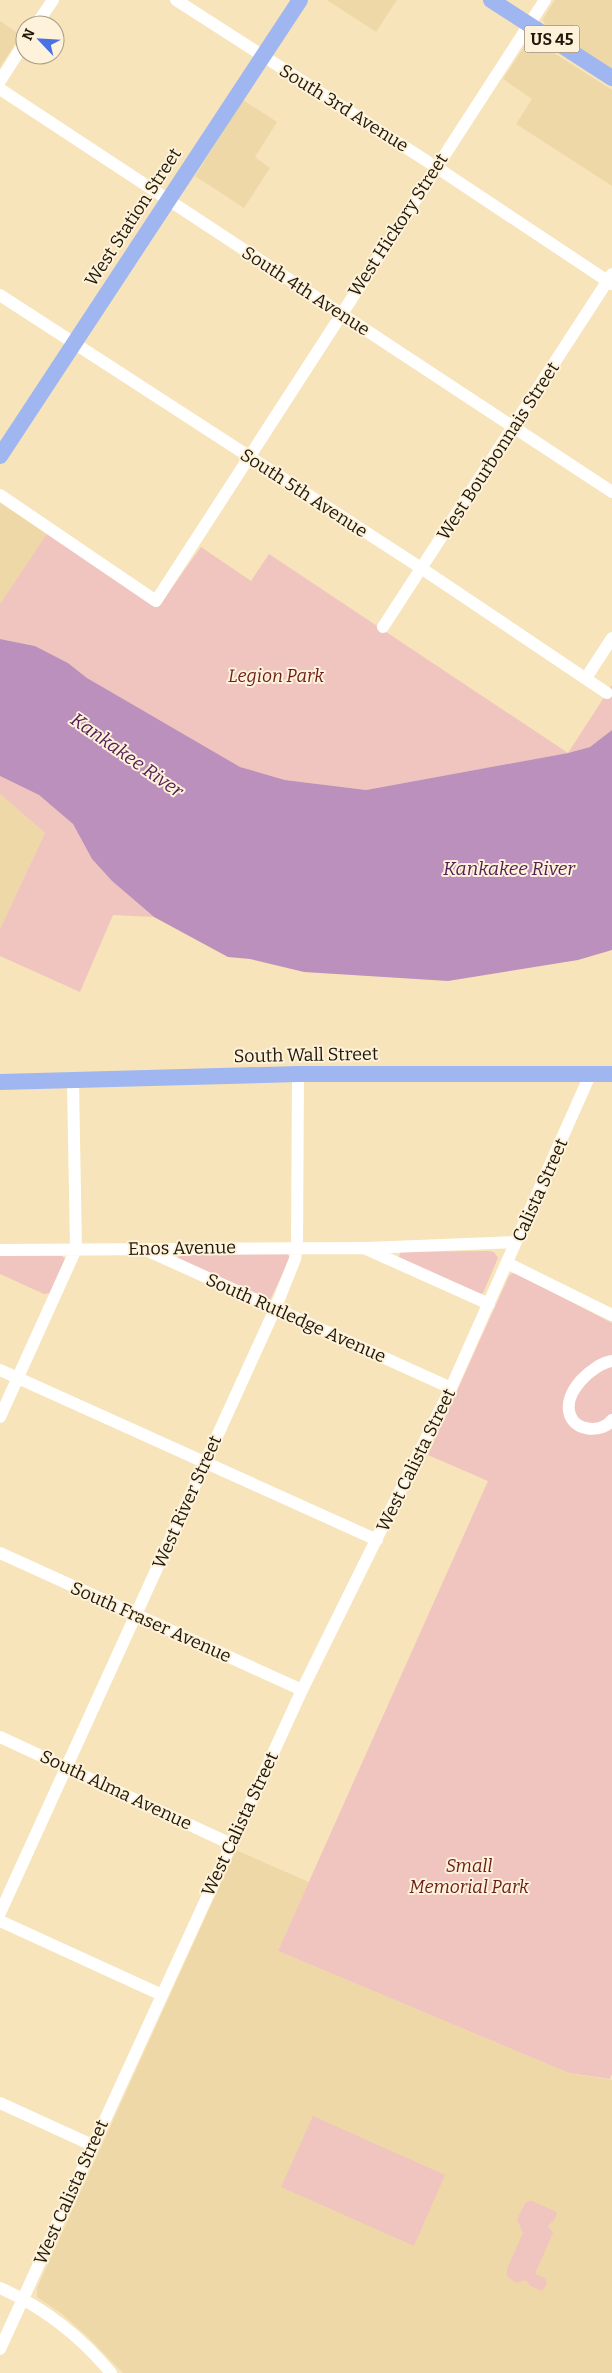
<svg xmlns="http://www.w3.org/2000/svg" width="612" height="2373" font-family="Bitter,serif">
<style>
.built{fill:#efd8a8}
.green{fill:#f0c4bf}
.water{fill:#bc90bd}
.lines{fill:none;stroke-linecap:round;stroke-linejoin:round}
.minor{stroke:#fff;stroke-width:12}
.major{stroke:#9fb6f1;stroke-width:16}
.labels{text-anchor:middle;dominant-baseline:central;stroke-width:4;stroke-linejoin:round;paint-order:stroke}
.shield{fill:#fef2da;stroke:#625948;stroke-width:1}
.shield-label{font-size:16px;font-weight:bold;fill:#1f1809}
.street-label{font-size:18px;fill:#1f1809;stroke:#fef2da}
.park-label{font-size:18px;font-style:italic;fill:#6a1b1a;stroke:#fef2da}
.water-label{font-size:19px;font-style:italic;fill:#541d56;stroke:#fef2da}
</style>
<rect width="100%" height="100%" fill="#f7e4bb"/>
<path class="built" d="M 327,0 L 397,0 L 376,32 Z
M 555,0 L 612,0 L 612,69 L 545,26 L 543,19 Z
M 0,21 L 21,35 L 0,67 Z
M 532,39 L 612,90 L 612,186 L 516,124 L 532,99 L 503,79 L 528,41 Z
M 243,100 L 277,122 L 255,157 L 270,168 L 244,208 L 195,176 Z
M 0,499 L 48,532 L 0,604 Z
M 0,794 L 45,833 L 0,929 Z
M 236,1850 L 309,1882 L 278,1951 L 569,2073 L 612,2080 L 612,2373 L 123,2373 L 88,2337 L 62,2314 L 37,2297 L 37,2288 Z"/>
<path class="green" d="M 48,532 L 158,607 L 201,547 L 251,581 L 269,554 L 568,753 L 612,685 L 612,730 L 590,747 L 568,753 L 366,790 L 285,780 L 233,765 L 87,678 L 68,663 L 35,646 L 0,639 L 0,604 Z
M 0,776 L 39,795 L 73,824 L 92,859 L 112,881 L 154,917 L 113,915 L 80,992 L 0,956 L 0,929 L 45,833 L 0,794 Z
M 488,1251 L 494,1252 L 498,1258 L 483,1293 L 480,1294 L 398,1258 L 401,1252 Z
M 286,1253 L 289,1256 L 289,1260 L 270,1300 L 177,1258 L 183,1254 Z
M 0,1256 L 62,1256 L 66,1260 L 51,1293 L 44,1294 L 0,1274 Z
M 512,1273 L 517,1274 L 612,1323 L 612,2074 L 610,2079 L 569,2073 L 278,1951 L 488,1481 L 428,1455 L 509,1276 Z
M 313,2116 L 445,2175 L 414,2246 L 281,2187 Z
M 532,2201 L 557,2212 L 555,2219 L 548,2226 L 553,2233 L 535,2274 L 545,2278 L 547,2283 L 542,2291 L 530,2286 L 526,2280 L 516,2283 L 507,2276 L 507,2269 L 523,2233 L 517,2219 L 526,2202 Z"/>
<path class="water" d="M 0,639 L 35,646 L 68,663 L 87,678 L 240,767 L 285,780 L 366,790 L 568,753 L 590,747 L 612,730 L 612,950 L 578,960 L 448,981 L 304,972 L 250,959 L 228,957 L 154,917 L 112,881 L 92,859 L 73,824 L 39,795 L 0,776 Z"/>
<g class="lines">
<path class="minor" d="M 176,0 L 436,167 L 612,284
M 36,25 L 53,0
M 0,81 L 25,42
M 0,89 L 612,492
M 0,295 L 421,568 L 607,693
M 0,495 L 156,601 L 545,0
M 383,627 L 612,274
M 586,678 L 612,638
M 367,1248 L 516,1242
M 0,1250 L 364,1248 L 489,1304
M 146,1250 L 451,1388
M 507,1263 L 612,1315
M 612,1361 C 593,1364 562,1392 570,1415 C 576,1432 602,1433 612,1420
M 0,1370 L 377,1540
M 0,1417 L 76,1249 L 73,1082
M 0,1553 L 302,1690
M 0,1737 L 231,1844
M 0,1913 L 275,1309 L 295,1259 L 297,1247 L 298,1074
M 0,1921 L 162,1995
M 0,2103 L 92,2145
M 0,2288 C 43,2307 81,2337 111,2373
M 0,2349 L 302,1690 L 451,1388 L 590,1075"/>
<path class="major" d="M 491,0 L 612,78
M 0,456 L 300,0
M 0,1082 L 298,1074 L 612,1074"/>
</g>
<g class="labels">
<rect class="shield" x="524.5" y="25.5" width="55" height="27" rx="4"/>
<g class="shield-label">
<text x="552" y="39">US 45</text>
</g>
<g class="street-label">
<text transform="translate(344 108) rotate(32)">South 3rd Avenue</text>
<text transform="translate(133 217) rotate(-57)">West Station Street</text>
<text transform="translate(398 225) rotate(-57)">West Hickory Street</text>
<text transform="translate(306 291) rotate(33)">South 4th Avenue</text>
<text transform="translate(498 451) rotate(-57)">West Bourbonnais Street</text>
<text transform="translate(304 493) rotate(33)">South 5th Avenue</text>
<text transform="translate(306 1055) rotate(-1)">South Wall Street</text>
<text transform="translate(540 1190) rotate(-66)">Calista Street</text>
<text transform="translate(182 1248) rotate(-1)">Enos Avenue</text>
<text transform="translate(296 1318) rotate(24)">South Rutledge Avenue</text>
<text transform="translate(416 1460) rotate(-64)">West Calista Street</text>
<text transform="translate(187 1502) rotate(-66)">West River Street</text>
<text transform="translate(151 1622) rotate(24)">South Fraser Avenue</text>
<text transform="translate(116 1790) rotate(25)">South Alma Avenue</text>
<text transform="translate(240 1824) rotate(-65)">West Calista Street</text>
<text transform="translate(71 2192) rotate(-66)">West Calista Street</text>
</g>
<g class="park-label">
<text x="276" y="676">Legion Park</text>
<text x="469" y="1866">Small<tspan x="469" dy="21">Memorial Park</tspan></text>
</g>
<g class="water-label">
<text transform="translate(127 755) rotate(35)">Kankakee River</text>
<text x="509" y="868">Kankakee River</text>
</g>
</g>
<g transform="translate(40 40) rotate(295)"><circle r="24" fill="#fef2da" stroke="#a59b86"/>
<path d="M0-4L9 19L0 12L-9 19Z" fill="#4872e4"/>
<text y="-8" font-size="14" font-weight="bold" text-anchor="middle" fill="#1f1809">N</text>
</g>
</svg>
